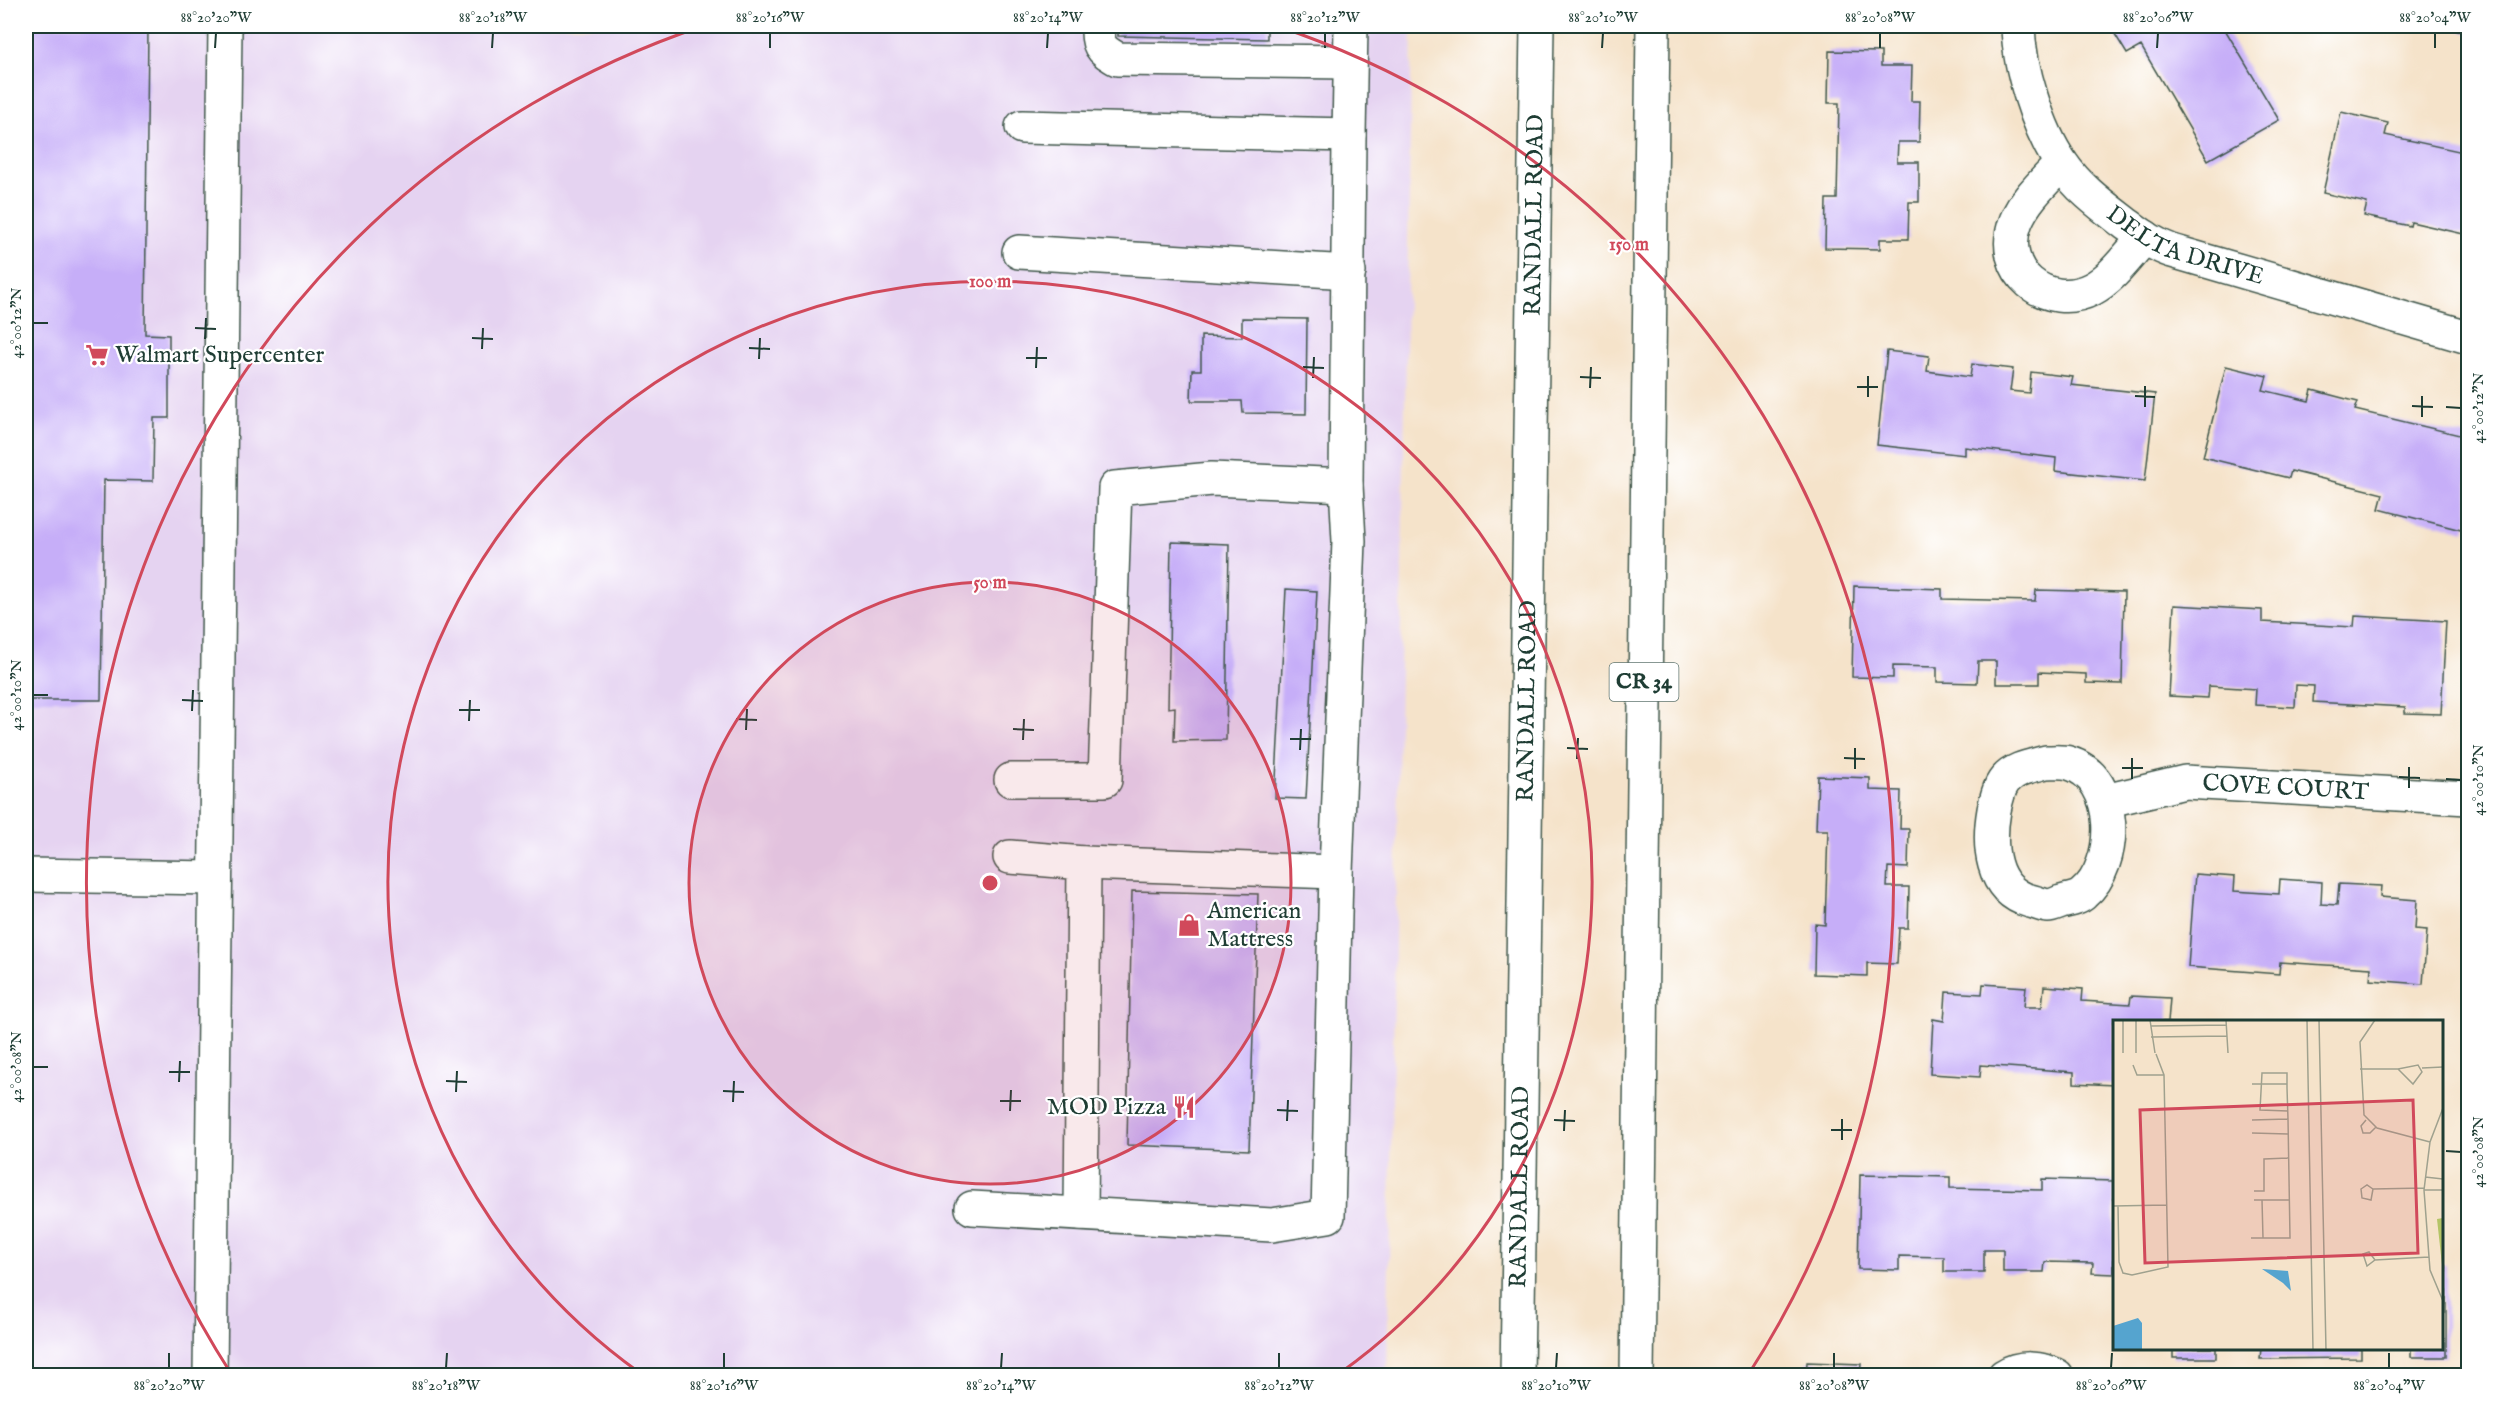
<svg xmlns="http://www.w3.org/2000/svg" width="2494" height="1401" font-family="'IM FELL English',serif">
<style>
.built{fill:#e5d3f1}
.building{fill:#c6aef8}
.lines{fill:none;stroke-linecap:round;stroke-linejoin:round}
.minor-casing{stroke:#3f564a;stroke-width:36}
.major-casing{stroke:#3f564a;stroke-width:36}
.minor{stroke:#fff;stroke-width:33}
.major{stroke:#fff;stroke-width:33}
.ticks{fill:none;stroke:#1f3d34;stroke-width:2}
.ring{fill:none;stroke:#d1495b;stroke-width:3}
.labels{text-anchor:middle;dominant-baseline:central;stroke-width:4.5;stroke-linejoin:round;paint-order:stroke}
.shield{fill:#fff;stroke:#627771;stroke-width:1.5}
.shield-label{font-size:22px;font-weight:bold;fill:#1f3d34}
.street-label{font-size:24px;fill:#1f3d34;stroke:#fff}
.poi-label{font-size:24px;fill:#1f3d34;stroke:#fff;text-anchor:start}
.inset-road{fill:none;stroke:#9fa18e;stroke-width:1.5}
.view{fill:#d1495b;fill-opacity:0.15;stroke:#d1495b;stroke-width:3}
.inset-edge{fill:none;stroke:#1f3d34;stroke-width:3}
.centre{fill:#d1495b;stroke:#fff;stroke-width:3}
.ring-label{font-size:18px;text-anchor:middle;font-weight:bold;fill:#d1495b;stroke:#fff;stroke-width:4.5;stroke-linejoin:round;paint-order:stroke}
.neatline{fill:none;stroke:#1f3d34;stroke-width:2}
.ticks-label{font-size:15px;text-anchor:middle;fill:#1f3d34}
</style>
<rect width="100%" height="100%" fill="#fff"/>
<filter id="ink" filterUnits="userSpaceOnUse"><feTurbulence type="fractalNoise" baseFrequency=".0167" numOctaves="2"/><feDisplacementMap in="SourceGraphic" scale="12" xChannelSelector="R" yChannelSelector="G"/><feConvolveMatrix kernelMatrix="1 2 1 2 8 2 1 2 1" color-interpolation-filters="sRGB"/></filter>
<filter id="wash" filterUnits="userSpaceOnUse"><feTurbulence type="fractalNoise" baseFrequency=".008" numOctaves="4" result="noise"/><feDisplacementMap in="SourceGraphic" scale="24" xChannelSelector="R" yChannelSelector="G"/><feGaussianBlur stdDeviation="1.35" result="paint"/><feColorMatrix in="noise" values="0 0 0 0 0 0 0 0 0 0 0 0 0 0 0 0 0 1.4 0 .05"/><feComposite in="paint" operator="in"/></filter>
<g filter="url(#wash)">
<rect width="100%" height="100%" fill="#f5e3ca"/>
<path class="built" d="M 26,26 L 1412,26 L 1387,1375 L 26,1375 Z"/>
<g id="blocks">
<path class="building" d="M 26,26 L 148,26 L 145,334 L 169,335 L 169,418 L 154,418 L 153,481 L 104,480 L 101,700 L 26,700 Z
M 1118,26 L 1267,26 L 1267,39 L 1118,36 Z
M 2110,26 L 2223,26 L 2279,120 L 2208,160 L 2141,46 L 2127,54 Z
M 2445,26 L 2468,26 L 2468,33 Z
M 1829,51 L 1881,52 L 1881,66 L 1912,66 L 1911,101 L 1920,101 L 1919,142 L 1898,142 L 1897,162 L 1919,162 L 1919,202 L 1909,202 L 1908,239 L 1880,239 L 1880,249 L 1825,248 L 1826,199 L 1837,199 L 1839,103 L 1828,103 Z
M 2341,112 L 2388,123 L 2385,135 L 2468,153 L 2468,235 L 2411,222 L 2410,226 L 2364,216 L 2367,203 L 2323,193 Z
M 1242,318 L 1307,319 L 1306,414 L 1243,413 L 1242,401 L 1191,401 L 1192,370 L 1201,370 L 1201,336 L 1242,337 Z
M 1887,351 L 1929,356 L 1927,371 L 1970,377 L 1972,364 L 2013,369 L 2010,391 L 2029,393 L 2031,372 L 2073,377 L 2071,385 L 2155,394 L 2145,481 L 2055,471 L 2056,458 L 1965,447 L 1965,455 L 1877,445 Z
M 2226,366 L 2267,376 L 2263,390 L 2309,401 L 2312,390 L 2358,402 L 2355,410 L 2468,437 L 2468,518 L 2465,531 L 2379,509 L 2383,494 L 2291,471 L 2289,478 L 2203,457 Z
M 1171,542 L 1229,544 L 1226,740 L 1174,741 L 1175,707 L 1168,708 Z
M 1854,586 L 1942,589 L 1942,599 L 2035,601 L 2036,590 L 2124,592 L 2122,684 L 2086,683 L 2086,674 L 2039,672 L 2039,684 L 1996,684 L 1996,661 L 1978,661 L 1977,683 L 1937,682 L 1937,667 L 1893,666 L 1893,678 L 1852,677 Z
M 1286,589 L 1317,591 L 1306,799 L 1275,798 Z
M 2174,605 L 2262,610 L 2262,622 L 2354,627 L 2355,616 L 2446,621 L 2441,714 L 2405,713 L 2405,707 L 2313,702 L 2314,686 L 2296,685 L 2295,707 L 2255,705 L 2256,689 L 2209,686 L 2208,698 L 2169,696 Z
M 1818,776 L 1870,778 L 1870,790 L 1901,791 L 1900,829 L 1909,829 L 1908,868 L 1888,867 L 1887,887 L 1909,887 L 1908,928 L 1899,928 L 1897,964 L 1867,963 L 1867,976 L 1814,974 L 1815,924 L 1825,925 L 1828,830 L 1816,830 Z
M 2195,874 L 2235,877 L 2234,891 L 2279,894 L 2280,879 L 2322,882 L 2321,904 L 2337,905 L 2339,884 L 2381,886 L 2380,897 L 2417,900 L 2415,929 L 2427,930 L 2423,984 L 2370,980 L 2371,968 L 2280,962 L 2279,974 L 2188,967 Z
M 1132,891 L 1258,894 L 1249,1150 L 1127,1145 Z
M 1983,984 L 2026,987 L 2024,1007 L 2042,1007 L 2044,986 L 2083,989 L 2082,1001 L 2130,1004 L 2131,996 L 2170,998 L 2168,1022 L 2114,1022 L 2114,1085 L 2074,1083 L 2074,1072 L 1981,1065 L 1980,1077 L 1930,1074 L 1933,1019 L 1944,1021 L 1946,992 L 1982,994 Z
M 1860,1175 L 1950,1177 L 1950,1188 L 2042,1190 L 2042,1179 L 2114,1181 L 2114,1274 L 2092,1273 L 2093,1263 L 2045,1262 L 2044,1272 L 2003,1272 L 2003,1250 L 1984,1250 L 1984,1272 L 1944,1272 L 1944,1257 L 1899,1256 L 1899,1270 L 1858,1269 Z
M 2442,1265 L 2446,1265 L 2446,1357 L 2411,1357 L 2411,1348 L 2442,1348 Z
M 2173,1348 L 2216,1348 L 2216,1358 L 2173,1358 Z
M 2261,1348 L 2361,1348 L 2361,1358 L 2260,1359 Z
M 1807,1362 L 1861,1364 L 1860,1376 L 1806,1376 Z"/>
</g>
</g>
<g filter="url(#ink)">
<use href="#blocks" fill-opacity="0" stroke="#3f564a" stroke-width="1.5"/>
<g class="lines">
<g class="minor-casing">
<g id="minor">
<path d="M 1098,26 C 1098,46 1099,48 1117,59 L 1350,62"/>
<path id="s1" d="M 2018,26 C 2019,67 2038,130 2062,164 C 2078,188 2103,206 2125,223 C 2140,234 2154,245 2172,251 L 2468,337"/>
<path d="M 1022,127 L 1349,135 L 1351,26"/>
<path d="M 2061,164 C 2045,181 2025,199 2016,221 C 1996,271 2047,312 2092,289 C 2113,278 2129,254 2145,237"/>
<path d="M 1019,252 L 1349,272"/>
<path d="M 2046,762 C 2053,762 2062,761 2069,763 C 2120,778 2119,865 2083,894 C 2078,899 2068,900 2061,902 C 2058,903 2052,906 2048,906 C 2043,906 2036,902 2030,901 C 1990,890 1988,844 1994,810 C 1996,801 1999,787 2005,780 C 2015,768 2032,766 2046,762 Z"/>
<path d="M 1011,780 L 1105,780 L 1115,488 L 1212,479 L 1346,485"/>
<path id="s2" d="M 2105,801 L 2185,782 L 2468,798"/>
<path d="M 1010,857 L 1084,863 L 1081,1214"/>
<path d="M 1084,863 L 1336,872"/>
<path d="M 26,875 L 214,878"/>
<path d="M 972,1208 L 1272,1225 L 1328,1216 L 1336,872 L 1349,541 L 1346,485 L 1349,135"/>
<path d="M 210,1376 L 225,26"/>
<path d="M 2004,1376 C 2019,1366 2042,1367 2057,1376"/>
</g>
</g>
<g class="major-casing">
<g id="major">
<path id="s3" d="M 1517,1376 L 1537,26"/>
<path d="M 1637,1376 L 1653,26"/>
</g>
</g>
<use href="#minor" class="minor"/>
<use href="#major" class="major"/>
</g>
</g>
<path class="ticks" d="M 215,48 L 216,33M 492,48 L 493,33M 770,48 L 770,33M 1047,48 L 1048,33M 1325,48 L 1325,33M 1602,48 L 1603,33M 1880,48 L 1880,33M 2157,48 L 2158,33M 2435,48 L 2435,33M 33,323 L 48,323M 195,328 L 216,329M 472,338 L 493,339M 205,339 L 206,318M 749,348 L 770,349M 482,349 L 483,328M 1026,358 L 1047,358M 759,359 L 760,338M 1303,367 L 1324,368M 1036,368 L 1037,347M 1580,377 L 1601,378M 1313,378 L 1314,357M 1857,387 L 1878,387M 1590,388 L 1591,367M 2135,396 L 2155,397M 1868,397 L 1868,376M 2412,406 L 2433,407M 2145,407 L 2145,386M 2446,407 L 2461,408M 2422,417 L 2422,396M 33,695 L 48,695M 182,700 L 203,701M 459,710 L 480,710M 192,711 L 193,690M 736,719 L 757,720M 469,721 L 470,700M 1013,729 L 1034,730M 746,730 L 747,709M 1290,739 L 1311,739M 1023,740 L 1024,719M 1567,748 L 1588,749M 1300,750 L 1301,729M 1844,758 L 1865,759M 1577,759 L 1578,738M 2122,768 L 2143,768M 1855,769 L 1855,748M 2399,777 L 2420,778M 2132,779 L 2132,758M 2446,779 L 2461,780M 2409,788 L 2409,767M 33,1067 L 48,1067M 169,1072 L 190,1072M 446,1081 L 467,1082M 179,1082 L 180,1061M 723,1091 L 744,1092M 456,1092 L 457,1071M 1000,1101 L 1021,1101M 733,1102 L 734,1081M 1277,1110 L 1298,1111M 1010,1111 L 1011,1090M 1554,1120 L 1575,1121M 1287,1121 L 1288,1100M 1831,1130 L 1852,1130M 1564,1131 L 1565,1110M 1842,1140 L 1842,1119M 2446,1151 L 2461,1152M 169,1368 L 169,1353M 446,1368 L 447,1353M 724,1368 L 724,1353M 1001,1368 L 1002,1353M 1279,1368 L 1279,1353M 1556,1368 L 1557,1353M 1834,1368 L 1834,1353M 2111,1368 L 2112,1353M 2389,1368 L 2389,1353"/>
<circle cx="990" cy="883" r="301" fill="#d1495b" fill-opacity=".12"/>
<g class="ring">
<circle cx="990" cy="883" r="301"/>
<path d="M640 1373A602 602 0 1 1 1340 1373"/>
<path d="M232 1375A904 904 0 0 1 703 26M1277 26A904 904 0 0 1 1748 1375"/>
</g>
<defs>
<g id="supermarket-bare" transform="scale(1.8)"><path d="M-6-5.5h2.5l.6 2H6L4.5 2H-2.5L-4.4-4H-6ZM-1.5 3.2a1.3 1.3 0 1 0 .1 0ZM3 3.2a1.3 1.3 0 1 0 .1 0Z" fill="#d1495b" stroke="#fff" stroke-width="2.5" paint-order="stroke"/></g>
<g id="shop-bare" transform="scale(1.8)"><path d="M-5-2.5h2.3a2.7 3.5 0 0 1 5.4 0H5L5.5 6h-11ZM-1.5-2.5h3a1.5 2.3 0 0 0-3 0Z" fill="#d1495b" stroke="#fff" stroke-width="2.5" paint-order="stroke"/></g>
<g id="restaurant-bare" transform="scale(1.8)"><path d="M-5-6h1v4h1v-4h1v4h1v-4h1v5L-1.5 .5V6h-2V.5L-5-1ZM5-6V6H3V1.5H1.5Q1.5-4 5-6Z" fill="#d1495b" stroke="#fff" stroke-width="2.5" paint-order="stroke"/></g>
</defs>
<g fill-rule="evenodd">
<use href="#supermarket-bare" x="97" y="355"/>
<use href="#shop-bare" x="1189" y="925"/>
<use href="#restaurant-bare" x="1184" y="1107"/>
</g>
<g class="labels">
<rect class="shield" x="1609.5" y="663" width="69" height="38" rx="4.5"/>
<g class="shield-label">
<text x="1644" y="682">CR 34</text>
</g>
<g class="street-label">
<text stroke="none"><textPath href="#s3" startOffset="1161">RANDALL ROAD</textPath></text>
<text stroke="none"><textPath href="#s1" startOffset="298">DELTA DRIVE</textPath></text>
<text stroke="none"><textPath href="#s3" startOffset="675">RANDALL ROAD</textPath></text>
<text stroke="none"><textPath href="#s2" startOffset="183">COVE COURT</textPath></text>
<text stroke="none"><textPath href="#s3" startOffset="189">RANDALL ROAD</textPath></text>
</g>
<g class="poi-label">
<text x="115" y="355">Walmart Supercenter</text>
<text x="1207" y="911">American<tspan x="1207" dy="28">Mattress</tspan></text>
<text x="1166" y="1107" text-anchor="end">MOD Pizza</text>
</g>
</g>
<g transform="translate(2113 1020)">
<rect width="330" height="330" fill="#f5e3ca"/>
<path d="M 330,198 L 330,254 L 324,199 Z" fill="#b4c467"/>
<path d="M 149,249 L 175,251 L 178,271 L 170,263 ZM 25,298 L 29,303 L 29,330 L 0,330 L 0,306 Z" fill="#55a4cf"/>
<path class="inset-road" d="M 10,0 L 10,33M 23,0 L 23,33M 37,0 L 42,33M 113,0 L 115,33M 194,0 L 200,330M 206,0 L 213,330M 262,0 L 247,22 L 251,95 L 264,108 L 317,122M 38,6 L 113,5M 38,17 L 114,16M 20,45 L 24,55 L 51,55M 309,48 L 330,47M 247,49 L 285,49 L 300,64 L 309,52 L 305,45 L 285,49M 139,64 L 174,64M 330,88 L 317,122 L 311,170 L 317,250 L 330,281M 139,100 L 175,99 L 174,68 L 174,53 L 149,53 L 147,90 L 175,91M 253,100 L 248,106 L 250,113 L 257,113 L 263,107M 139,113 L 176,114M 312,157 L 330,159M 260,169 L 258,180 L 249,178 L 248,169 L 254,165 L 260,169 L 311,168M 311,170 L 330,170M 141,171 L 151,171 L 151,139 L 176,138M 141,180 L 149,180 L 150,218M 149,180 L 176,180M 0,186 L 54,185M 5,186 L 6,242 L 10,253 L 19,255 L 55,247 L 51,55 L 43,34M 138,218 L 177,218 L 175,99M 262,240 L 256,232 L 250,234 L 254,246 L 262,240 L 316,237"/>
<path class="view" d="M 300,80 L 305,233 L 32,243 L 27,90 Z"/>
<rect width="330" height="330" class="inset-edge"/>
</g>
<circle cx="990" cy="883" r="9" class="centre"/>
<g class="ring-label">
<text x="1629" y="250">150 m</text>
<text x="990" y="287">100 m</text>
<text x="990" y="588">50 m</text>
</g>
<rect width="2494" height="1401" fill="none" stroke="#fff" stroke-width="66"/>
<rect x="33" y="33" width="2428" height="1335" class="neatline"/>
<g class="ticks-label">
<text x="216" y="22">88°20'20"W</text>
<text x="493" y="22">88°20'18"W</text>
<text x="770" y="22">88°20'16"W</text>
<text x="1048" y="22">88°20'14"W</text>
<text x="1325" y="22">88°20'12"W</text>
<text x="1603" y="22">88°20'10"W</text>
<text x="1880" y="22">88°20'08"W</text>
<text x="2158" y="22">88°20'06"W</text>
<text x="2435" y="22">88°20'04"W</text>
<text transform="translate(16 323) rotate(-90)" y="5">42°00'12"N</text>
<text transform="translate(2478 408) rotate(-90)" y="5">42°00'12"N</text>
<text transform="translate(16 695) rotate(-90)" y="5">42°00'10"N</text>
<text transform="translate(2478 780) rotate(-90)" y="5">42°00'10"N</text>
<text transform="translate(16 1067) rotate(-90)" y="5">42°00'08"N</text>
<text transform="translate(2478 1152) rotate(-90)" y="5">42°00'08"N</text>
<text x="169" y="1390">88°20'20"W</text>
<text x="446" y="1390">88°20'18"W</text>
<text x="724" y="1390">88°20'16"W</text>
<text x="1001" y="1390">88°20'14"W</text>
<text x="1279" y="1390">88°20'12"W</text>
<text x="1556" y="1390">88°20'10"W</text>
<text x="1834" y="1390">88°20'08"W</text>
<text x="2111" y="1390">88°20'06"W</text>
<text x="2389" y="1390">88°20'04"W</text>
</g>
</svg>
